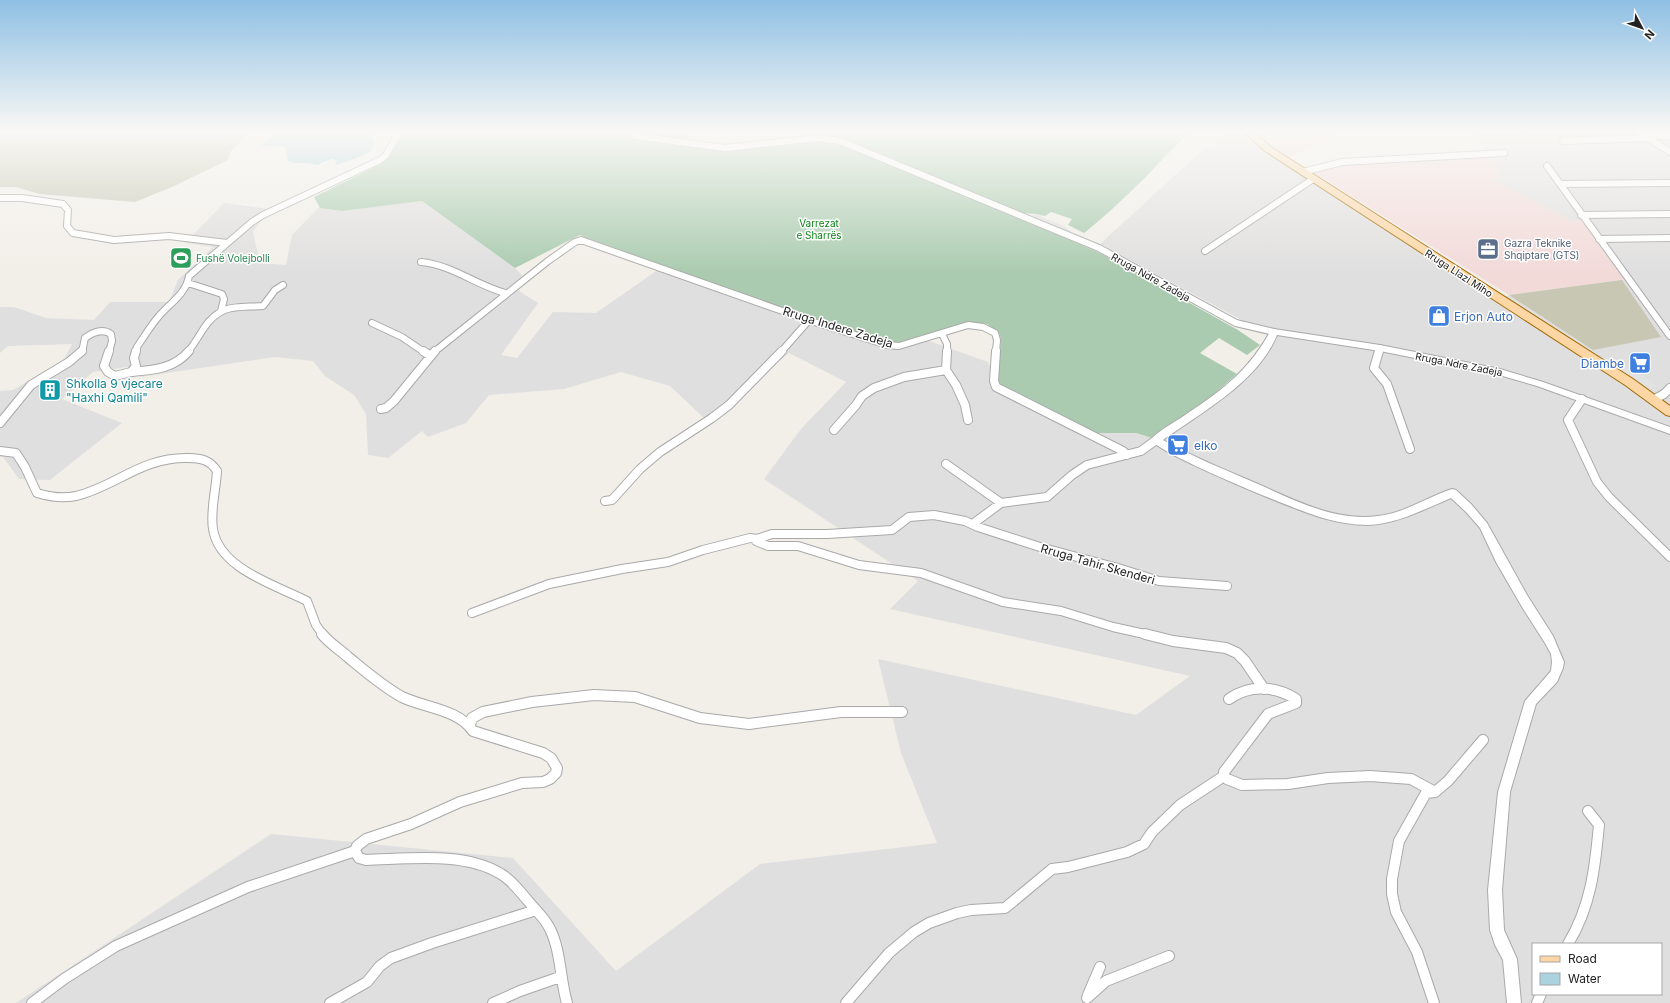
<svg xmlns="http://www.w3.org/2000/svg" width="1670" height="1003" font-family="Inter,sans-serif">
<style>
.residential{fill:#e0dfdf;fill-rule:evenodd}
.commercial{fill:#f2dad9}
.construction{fill:#c7c7b4}
.cemetery{fill:#aacbaf}
.pitch{fill:#88e0be}
.parking{fill:#e2e2e2}
.water{fill:#aad3df}
.lines{fill:none;stroke-linecap:round;stroke-linejoin:round}
.minor-far2-casing{stroke:#a9a9a9;stroke-width:8}
.minor-far1-casing{stroke:#a9a9a9;stroke-width:10}
.minor-casing{stroke:#a9a9a9;stroke-width:12}
.tertiary-casing{stroke:#a9a9a9;stroke-width:2}
.primary-casing{stroke:#a06b00;stroke-width:2}
.minor-far2{stroke:#fff;stroke-width:6}
.minor-far1{stroke:#fff;stroke-width:8}
.minor{stroke:#fff;stroke-width:10}
.tertiary{fill:#fff;fill-rule:evenodd}
.primary{fill:#fcd6a4;fill-rule:evenodd}
.labels{text-anchor:middle;dominant-baseline:central;stroke-width:3;stroke-linejoin:round;paint-order:stroke}
.far-park-label{font-size:10px;fill:#0c8416;stroke:#fff}
.far-service-label{font-size:10px;fill:#4e5e75;stroke:#fff;text-anchor:start}
.far-leisure-label{font-size:10px;fill:#27864d;stroke:#fff;text-anchor:start}
.far-street-label{font-size:10px;fill:#222;stroke:#fff}
.shop-label{font-size:12px;fill:#366cbe;stroke:#fff;text-anchor:start}
.street-label{font-size:12px;fill:#222;stroke:#fff}
.culture-label{font-size:12px;fill:#0d838f;stroke:#fff;text-anchor:start}
</style>
<rect width="100%" height="100%" fill="#f2efe9"/>
<path class="residential" d="M 1229,132 L 1244,132 L 1493,298 L 1627,279 L 1571,221 L 1488,178 L 1501,176 L 1474,132 L 1670,132 L 1670,1003 L 16,1003 L 271,834 L 513,858 L 616,971 L 760,864 L 937,843 L 901,753 L 878,659 L 1136,715 L 1190,676 L 890,609 L 918,581 L 764,479 L 801,429 L 846,382 L 789,353 L 704,418 L 670,386 L 621,372 L 564,389 L 489,395 L 466,423 L 428,437 L 422,431 L 388,458 L 368,455 L 366,414 L 354,395 L 325,376 L 313,361 L 275,357 L 140,377 L 127,367 L 93,372 L 62,399 L 122,423 L 50,480 L 19,479 L 3,457 L 0,457 L 0,391 L 13,390 L 63,361 L 72,344 L 8,346 L 0,353 L 0,307 L 14,307 L 46,318 L 94,320 L 110,302 L 169,302 L 178,280 L 213,247 L 185,243 L 224,203 L 269,209 L 253,232 L 260,263 L 286,265 L 292,235 L 320,206 L 342,211 L 422,201 L 515,268 L 522,275 L 519,291 L 538,303 L 501,355 L 517,358 L 553,312 L 596,313 L 662,267 L 892,342 L 929,341 L 988,362 L 998,386 L 1090,433 L 1136,433 L 1152,438 L 1212,406 L 1242,382 L 1277,339 L 1100,244 L 1205,148 L 1212,146 ZM 1533,944 L 1661,944 L 1661,994 L 1533,994 Z"/>
<path class="commercial" d="M 1254,132 L 1338,132 L 1287,159 L 1266,144 Z
M 1489,156 L 1501,177 L 1489,178 L 1571,221 L 1584,219 L 1628,279 L 1509,295 L 1313,172 L 1347,164 Z"/>
<path class="construction" d="M 0,132 L 247,132 L 245,137 L 231,151 L 228,160 L 172,187 L 135,202 L 39,194 L 16,187 L 0,187 Z
M 1622,280 L 1661,337 L 1593,350 L 1509,295 Z"/>
<path class="cemetery" d="M 403,132 L 688,132 L 689,142 L 723,150 L 821,140 L 843,144 L 1100,253 L 1238,330 L 1260,345 L 1247,355 L 1219,338 L 1200,353 L 1237,374 L 1207,400 L 1152,438 L 1136,433 L 1090,433 L 1004,390 L 997,382 L 1001,339 L 999,333 L 987,324 L 971,322 L 895,344 L 811,318 L 596,243 L 580,235 L 515,268 L 422,201 L 342,211 L 320,208 L 314,197 L 381,164 L 392,153 Z
M 837,132 L 1189,132 C 1155,167 1122,203 1084,233 L 1068,225 L 1072,219 L 1051,212 L 1045,216 L 1036,214 L 1022,213 L 834,135 Z"/>
<path class="pitch" d="M 180,252 L 192,260 L 182,265 L 169,257 Z"/>
<path class="parking" d="M 1021,214 L 1037,215 L 1064,226 L 1078,237 Z
M 1613,359 L 1641,375 L 1657,386 L 1650,388 L 1607,361 Z"/>
<path class="water" d="M 278,132 L 373,132 L 371,134 L 375,142 L 371,151 L 362,156 L 339,164 L 335,165 L 337,161 L 333,159 L 325,161 L 318,165 L 308,163 L 294,163 L 288,161 L 286,149 L 284,146 C 280,147 264,146 261,145 Z"/>
<g class="lines">
<g class="minor-far2-casing">
<path id="minor-far2" d="M 1639,132 L 1670,152
M 635,136 L 725,148 L 818,138 L 840,141 L 1099,248 L 1236,323 L 1274,332
M 1646,136 L 1670,136
M 1563,141 L 1648,138
M 1547,166 L 1670,336
M 1303,172 L 1342,162 L 1504,153
M 1560,184 L 1670,183
M 0,198 L 22,198 L 63,204 L 68,210 L 67,226 L 73,233 L 114,240 L 169,236 L 227,243
M 1581,215 L 1670,214
M 1599,239 L 1670,238
M 1205,251 L 1313,179
M 421,262 C 452,265 476,285 505,293
M 188,283 L 222,294 L 224,299 L 221,311
M 372,323 L 402,337 L 424,352
M 942,334 L 947,344 L 947,352
M 82,352 L 85,338 C 93,332 102,328 111,334 L 112,341 L 109,352
M 136,352 L 137,347 C 144,337 151,325 159,316 C 170,303 186,294 189,276 L 252,222 L 263,215 L 380,160 L 386,155 L 399,132
M 188,352 C 194,344 199,336 204,328 C 221,303 237,308 263,306 L 275,290 L 283,285
M 434,352 L 548,261 L 575,242 L 581,240 L 805,319 L 887,345 L 899,346 L 968,325 L 983,327 L 995,333 L 997,340 L 996,352
M 781,352 L 810,319
M 1379,352 L 1380,348"/>
</g>
<g class="minor-far1-casing">
<path id="minor-far1" d="M 109,351 L 104,366 L 108,372 L 115,376 L 131,372 L 136,366 L 134,358 L 136,351
M 423,351 L 431,356
M 947,351 L 946,370 L 956,385 L 965,405 L 968,420
M 996,351 L 994,381 L 996,387 L 1123,451 L 1127,455
M 1379,351 L 1374,368 L 1387,384 L 1410,449
M 131,372 C 153,370 174,369 189,351
M 1582,399 L 1568,420 L 1597,482 L 1609,497 L 1670,557
M 1653,400 L 1664,394 L 1670,388
M 381,409 L 386,408 L 394,401 L 435,351
M 0,423 L 31,385 L 69,362 L 82,351
M 834,430 L 856,405 L 862,396 L 874,388 L 904,377 L 946,370
M 0,451 L 16,453 L 25,467 L 37,493 C 50,497 62,499 76,496 C 117,486 141,457 188,458 C 201,458 210,460 217,471 C 216,490 210,511 213,529 C 219,569 276,585 307,601 L 316,625 L 323,635
M 946,464 L 1001,503
M 605,501 L 612,500 L 640,469 L 660,452 L 712,418 L 729,405 L 782,351
M 974,523 L 1001,503 L 1047,497 L 1072,475 L 1087,465 L 1141,451 L 1156,440
M 757,539 L 756,541 L 768,546 L 798,546 L 859,565 L 921,573 L 1003,602 L 1061,611 L 1113,627 L 1149,635
M 472,613 L 549,584 L 622,569 L 668,562 L 703,550 L 750,538 L 757,539 L 772,534 L 827,534 L 892,530 L 909,517 L 934,515 L 965,521 L 978,527 L 1040,547 L 1118,568 L 1159,581 L 1227,586"/>
</g>
<g class="minor-casing">
<path id="minor" d="M 1145,634 L 1173,641 L 1226,648 L 1237,653 L 1245,661 L 1264,689
M 1229,699 C 1250,684 1275,686 1296,699 L 1296,703 L 1268,714 L 1224,772 L 1224,776 L 1227,779 L 1242,785 L 1288,784 L 1328,778 L 1370,776 L 1411,779 L 1435,792
M 470,725 L 472,718 L 483,712 L 532,702 L 594,695 L 635,697 L 700,718 L 749,724 L 841,712 L 902,712
M 1435,792 L 1448,781 L 1483,740
M 355,851 L 359,858 L 366,860 C 407,859 465,851 501,874 C 513,881 520,892 529,902 C 536,911 545,918 550,929 C 561,951 560,979 567,1003
M 1568,944 C 1591,906 1595,868 1599,825 L 1588,811
M 1088,995 L 1100,967
M 1087,998 L 1106,981 L 1169,956
M 32,1003 L 64,979 L 116,946 L 248,887 L 355,851 L 357,846 L 366,839 L 411,824 L 460,802 L 522,783 L 543,782 L 550,779 L 556,773 L 557,768 L 551,758 L 543,753 L 473,731 C 458,709 425,708 402,697 C 382,686 365,671 348,657 C 339,649 329,643 322,634
M 330,1003 L 367,982 L 380,966 L 391,958 L 432,943 L 536,910
M 493,1003 L 520,991 L 560,977
M 846,1003 L 889,953 L 914,932 L 929,923 L 957,913 L 971,910 L 1005,908 L 1052,869 L 1068,867 L 1127,852 L 1144,844 L 1152,832 L 1180,805 L 1224,776
M 1434,1003 L 1417,952 L 1396,912 L 1392,894 L 1392,879 L 1399,841 L 1426,793 L 1435,792
M 1537,1003 L 1541,994"/>
</g>
<g class="tertiary-casing">
<path id="tertiary" d="M 1274,329 L 1380,345 L 1500,369 L 1543,382 L 1670,427 L 1670,434 L 1537,386 L 1499,375 L 1380,351 L 1277,335 C 1258,382 1202,412 1163,440 C 1191,456 1221,468 1251,481 C 1291,498 1333,522 1378,516 C 1405,513 1427,497 1452,489 L 1456,490 L 1471,504 L 1487,523 L 1527,595 L 1553,636 L 1564,662 L 1563,668 L 1557,682 L 1536,704 L 1510,792 L 1502,890 L 1504,930 L 1517,959 L 1521,1003 L 1507,1003 L 1503,960 L 1495,945 L 1490,930 L 1488,890 L 1498,792 L 1525,701 L 1551,671 L 1552,662 L 1551,654 L 1545,643 L 1522,607 L 1496,562 L 1480,528 L 1467,513 L 1451,498 C 1425,509 1397,524 1368,525 C 1352,525 1337,522 1323,518 C 1298,511 1161,455 1151,440 C 1157,431 1179,420 1188,413 C 1224,389 1250,369 1271,330 Z"/>
</g>
<g class="primary-casing">
<path id="primary" d="M 1244,132 L 1254,132 L 1271,147 L 1633,379 L 1670,406 L 1670,416 L 1666,415 L 1625,385 L 1265,151 Z"/>
</g>
<use href="#minor-far2" class="minor-far2"/>
<use href="#minor-far1" class="minor-far1"/>
<use href="#minor" class="minor"/>
<use href="#tertiary" class="tertiary"/>
<use href="#primary" class="primary"/>
</g>
<linearGradient id="sky" x2="0" y2="1"><stop stop-color="#8fc0e4"/><stop offset="0.48" stop-color="#f9f8f5"/><stop offset="1" stop-color="#f9f8f5" stop-opacity="0"/></linearGradient>
<rect width="1670" height="273" fill="url(#sky)"/>
<defs>
<g id="office-square" transform="scale(1.15)"><rect x="-9" y="-9" width="18" height="18" rx="4" fill="#5c6f8a" stroke="#fff"/><path d="M-6-3h4V-5.5h4V-3h4V5H-6ZM-1-4.5V-3h2v-1.5ZM-6 0V1H6V0Z" fill="#fff"/></g>
<g id="stadium-square" transform="scale(1.15)"><rect x="-9" y="-9" width="18" height="18" rx="4" fill="#2e9e5b" stroke="#fff"/><path d="M0-5a6.5 5 0 1 0 0 10a6.5 5 0 1 0 0-10ZM-3.5-1.8h7v3.6h-7Z" fill="#fff"/></g>
<g id="shop-square" transform="scale(1.15)"><rect x="-9" y="-9" width="18" height="18" rx="4" fill="#3f7fe0" stroke="#fff"/><path d="M-5-2.5h2.3a2.7 3.5 0 0 1 5.4 0H5L5.5 6h-11ZM-1.5-2.5h3a1.5 2.3 0 0 0-3 0Z" fill="#fff"/></g>
<g id="supermarket-square" transform="scale(1.15)"><rect x="-9" y="-9" width="18" height="18" rx="4" fill="#3f7fe0" stroke="#fff"/><path d="M-6-5.5h2.5l.6 2H6L4.5 2H-2.5L-4.4-4H-6ZM-1.5 3.2a1.3 1.3 0 1 0 .1 0ZM3 3.2a1.3 1.3 0 1 0 .1 0Z" fill="#fff"/></g>
<g id="building-square" transform="scale(1.15)"><rect x="-9" y="-9" width="18" height="18" rx="4" fill="#0f9aa8" stroke="#fff"/><path d="M-4-6H4V6H1V3H-1V6H-4ZM-2.5-4.3h1.7v1.8h-1.7ZM.8-4.3h1.7v1.8H.8ZM-2.5-1h1.7V.8h-1.7ZM.8-1h1.7V.8H.8Z" fill="#fff"/></g>
</defs>
<g fill-rule="evenodd">
<use href="#office-square" x="1488" y="249"/>
<use href="#stadium-square" x="181" y="258"/>
<use href="#shop-square" x="1439" y="316"/>
<use href="#supermarket-square" x="1640" y="363"/>
<use href="#building-square" x="50" y="390"/>
<use href="#supermarket-square" x="1178" y="445"/>
</g>
<g class="labels">
<g class="far-park-label">
<text x="819" y="223">Varrezat<tspan x="819" dy="12">e Sharrës</tspan></text>
</g>
<g class="far-service-label">
<text x="1504" y="243">Gazra Teknike<tspan x="1504" dy="12">Shqiptare (GTS)</tspan></text>
</g>
<g class="far-leisure-label">
<text x="196" y="258">Fushë Volejbolli</text>
</g>
<g class="far-street-label">
<text transform="translate(1459 273) rotate(33)">Rruga Llazi Miho</text>
<text transform="translate(1151 277) rotate(29)">Rruga Ndre Zadeja</text>
<text transform="translate(1459 364) rotate(11)">Rruga Ndre Zadeja</text>
</g>
<g class="shop-label">
<text x="1454" y="316">Erjon Auto</text>
<text x="1624" y="363" text-anchor="end">Diambe</text>
<text x="1194" y="445">elko</text>
</g>
<g class="street-label">
<text transform="translate(838 327) rotate(17)">Rruga Indere Zadeja</text>
<text transform="translate(1098 564) rotate(16)">Rruga Tahir Skenderi</text>
</g>
<g class="culture-label">
<text x="66" y="383">Shkolla 9 vjecare<tspan x="66" dy="14">"Haxhi Qamili"</tspan></text>
</g>
</g>
<rect x="1532" y="943" width="130" height="52" fill="#ffffff" stroke="#a7a7a7"/>
<rect x="1540" y="956" width="20" height="6" fill="#fcd6a4" stroke="#a7a7a7"/>
<text x="1568" y="963" font-size="12" fill="#222222">Road</text>
<rect x="1540" y="973" width="20" height="12" fill="#aad3df" stroke="#a7a7a7"/>
<text x="1568" y="983" font-size="12" fill="#222222">Water</text>
<g transform="translate(1642 28) rotate(131)" stroke="#ffffff" stroke-width="3" paint-order="stroke">
<path d="M0-3L7 15L0 10L-7 15Z" fill="#222222"/>
<text y="-6" font-size="11" font-weight="bold" text-anchor="middle" fill="#222222">N</text>
</g>
</svg>
